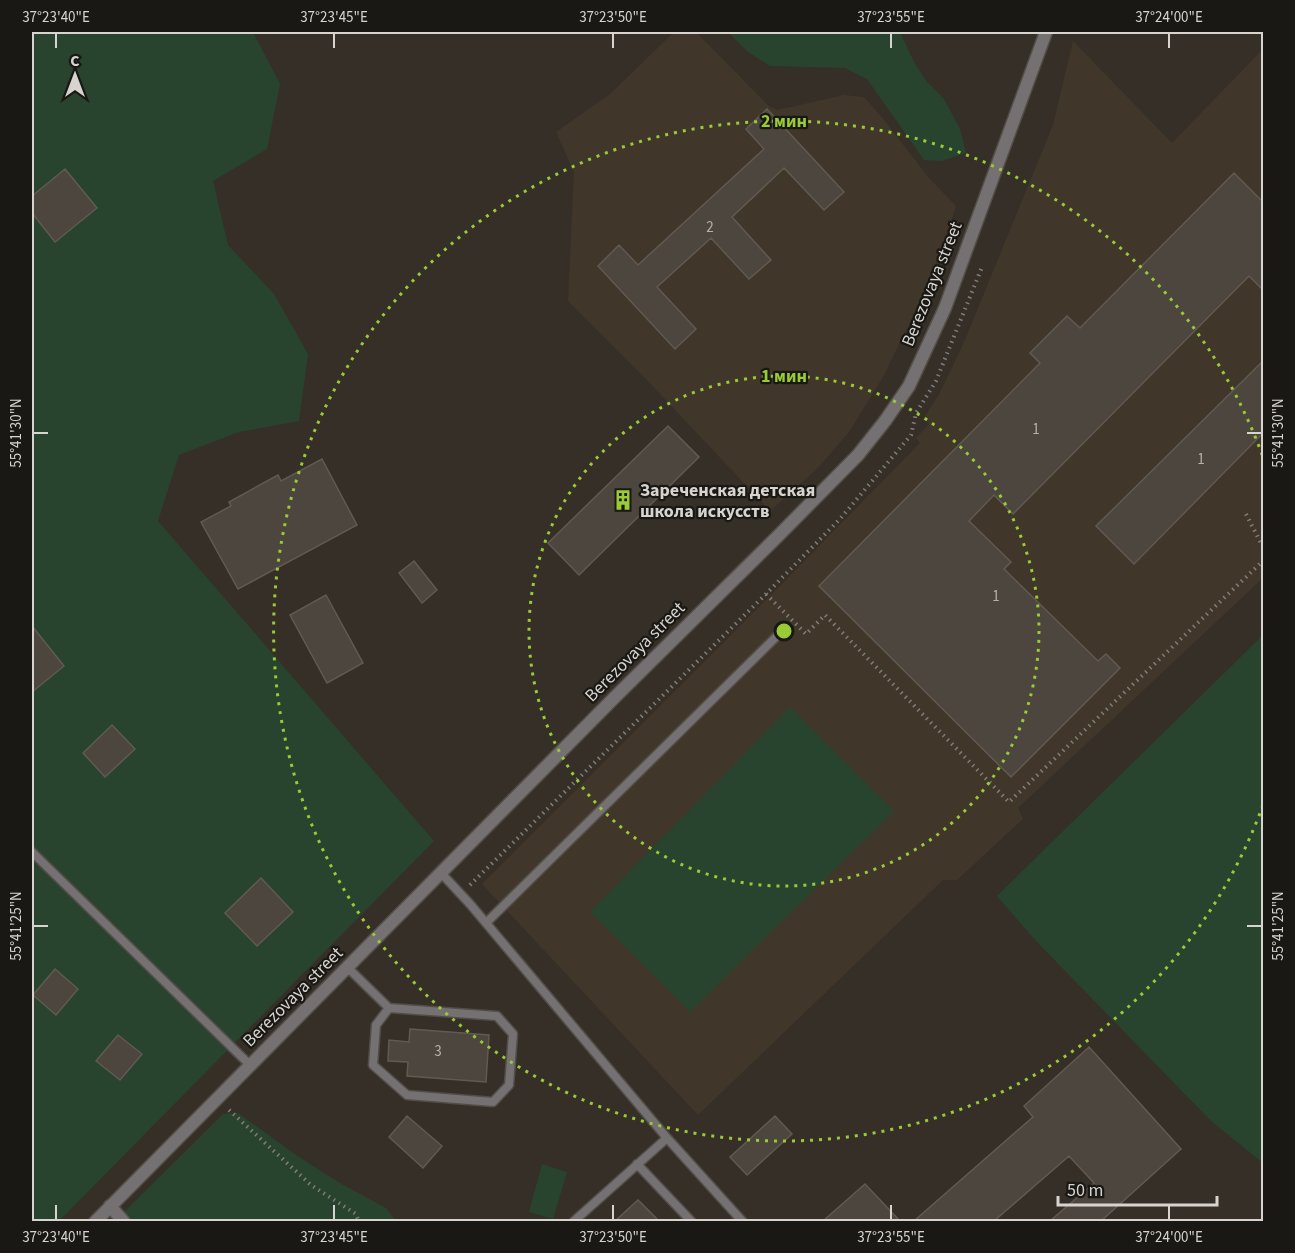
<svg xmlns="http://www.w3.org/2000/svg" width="1295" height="1253" font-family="'Source Sans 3',sans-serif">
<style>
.built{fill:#40372a}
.green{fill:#28442e}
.building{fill:#4c463e;stroke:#605a52;stroke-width:1.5}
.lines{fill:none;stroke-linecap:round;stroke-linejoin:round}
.service-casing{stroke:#524d46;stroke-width:11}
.tertiary-casing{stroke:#524d46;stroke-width:15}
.path{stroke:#817d77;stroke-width:4;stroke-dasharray:1.5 4.5;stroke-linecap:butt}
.service{stroke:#757071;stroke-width:8}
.tertiary{stroke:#757071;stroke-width:12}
.ticks{fill:none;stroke:#d7d4cf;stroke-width:2}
.ring{fill:none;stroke:#99cb35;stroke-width:3;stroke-dasharray:3 6}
.labels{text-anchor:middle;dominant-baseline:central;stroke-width:4.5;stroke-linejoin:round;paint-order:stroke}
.number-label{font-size:15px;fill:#b4b0ab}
.street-label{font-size:18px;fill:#d7d4cf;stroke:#1a1814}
.poi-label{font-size:18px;font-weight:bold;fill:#d7d4cf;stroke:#1a1814;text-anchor:start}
.centre{fill:#99cb35;stroke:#1a1814;stroke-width:3}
.ring-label{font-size:18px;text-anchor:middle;font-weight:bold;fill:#99cb35;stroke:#1a1814;stroke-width:4.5;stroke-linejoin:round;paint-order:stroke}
.neatline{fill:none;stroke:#d7d4cf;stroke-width:2}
.ticks-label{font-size:15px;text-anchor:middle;fill:#d7d4cf}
</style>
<rect width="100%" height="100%" fill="#352f28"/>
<path class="built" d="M 674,32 L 696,32 L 769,106 L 777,110 L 844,95 L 864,97 L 881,116 L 929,178 L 956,206 L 942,248 L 917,308 L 883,377 L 849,432 L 818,468 L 770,511 L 646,379 L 568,301 L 574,172 L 556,132 L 610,94 Z
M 1073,41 L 1172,143 L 1260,52 L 1264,58 L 1263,578 L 1018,808 L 1023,819 L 957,880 L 943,880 L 698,1115 L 482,884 L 769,597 L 920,443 L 916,438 L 929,424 L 924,418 L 939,394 L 962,347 L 1053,125 Z"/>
<path class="green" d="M 32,32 L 253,32 L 280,84 L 267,149 L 213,181 L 228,245 L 274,294 L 308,354 L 299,421 L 239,432 L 179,455 L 158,521 L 434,841 L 58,1222 L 32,1221 Z
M 728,32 L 900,32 L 914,62 L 927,82 L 944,99 L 960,129 L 966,153 L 942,161 L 924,160 L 867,79 L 845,68 L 770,66 L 748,52 Z
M 1263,635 L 1263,1163 L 1211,1121 L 1036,941 L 997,896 Z
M 790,707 L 894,811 L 690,1012 L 590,912 Z
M 238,1113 L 296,1155 L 340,1183 L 386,1208 L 396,1221 L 126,1222 L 120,1216 L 223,1114 Z
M 542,1164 L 567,1172 L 553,1219 L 529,1212 Z"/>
<path class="building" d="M 767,109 L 844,192 L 824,210 L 784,168 L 732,217 L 771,260 L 749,279 L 711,238 L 657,287 L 696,329 L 675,349 L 598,266 L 619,245 L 638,265 L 764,149 L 746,129 Z
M 65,169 L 97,208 L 55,242 L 32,213 L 32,196 Z
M 1234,173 L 1263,202 L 1263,290 L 1249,276 L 1013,514 L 994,495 L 969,521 L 1011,562 L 1004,569 L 1098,661 L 1106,654 L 1120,668 L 1011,777 L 819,586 L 1040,363 L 1030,353 L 1067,316 L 1080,328 Z
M 1263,361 L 1263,433 L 1134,564 L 1096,526 Z
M 668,426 L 699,457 L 579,575 L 548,543 Z
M 322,459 L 357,525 L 238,589 L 201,522 L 231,506 L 229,502 L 278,475 L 281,481 Z
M 414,561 L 437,590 L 422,603 L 399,573 Z
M 326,595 L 363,663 L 327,683 L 290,615 Z
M 32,626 L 64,666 L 32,692 Z
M 112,725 L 135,749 L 105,777 L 83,753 Z
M 261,878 L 293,912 L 257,946 L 225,913 Z
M 55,969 L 78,989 L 56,1015 L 33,995 Z
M 410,1029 L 489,1035 L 486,1082 L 407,1076 L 408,1062 L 388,1061 L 389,1040 L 409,1042 Z
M 118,1035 L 142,1054 L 120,1080 L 96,1061 Z
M 1089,1047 L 1181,1149 L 1101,1221 L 1050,1221 L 1094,1183 L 1069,1156 L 994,1221 L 914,1221 L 1033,1117 L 1024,1106 Z
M 407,1116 L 442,1146 L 423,1168 L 389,1137 Z
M 775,1116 L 792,1134 L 747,1175 L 730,1157 Z
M 865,1184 L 900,1221 L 823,1221 Z
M 638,1200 L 659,1221 L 615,1221 Z"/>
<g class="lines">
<g class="service-casing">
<path id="service" d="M 32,852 L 250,1065
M 441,873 L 470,904 L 667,1138 L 743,1222
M 486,923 L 778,635
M 347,967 L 389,1008 L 497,1016 L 513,1034 L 509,1085 L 493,1102 L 407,1095 L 373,1065 L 376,1025 L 389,1008
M 637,1164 L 692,1222
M 573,1222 L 667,1138"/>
</g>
<g class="tertiary-casing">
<path id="tertiary" d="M 110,1206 L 124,1222
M 95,1222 L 615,697 L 779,535 L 858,455 L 885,421 L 909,386 L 945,308 L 1046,32"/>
</g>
<path class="path" d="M 1246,514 L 1264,549
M 766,594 L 806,634 L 825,615 L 1009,802 L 1264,560
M 470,885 L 766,594 L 840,519 L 911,435 L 916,413 L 936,381 L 982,267
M 229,1110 L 311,1185 L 356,1214 L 359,1222"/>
<use href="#service" class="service"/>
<use href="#tertiary" class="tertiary"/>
</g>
<path class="ticks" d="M 56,33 L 56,48M 334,33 L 334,48M 613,33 L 613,48M 891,33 L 891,48M 1169,33 L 1169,48M 33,433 L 48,433M 1247,433 L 1262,433M 33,926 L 48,926M 1247,926 L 1262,926M 56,1205 L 56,1220M 334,1205 L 334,1220M 613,1205 L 613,1220M 891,1205 L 891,1220M 1169,1205 L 1169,1220"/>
<g class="ring">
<circle cx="784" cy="631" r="255"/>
<path d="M1263 805A510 510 0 1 1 1263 457"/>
</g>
<defs>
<g id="building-bare" transform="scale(1.62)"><path d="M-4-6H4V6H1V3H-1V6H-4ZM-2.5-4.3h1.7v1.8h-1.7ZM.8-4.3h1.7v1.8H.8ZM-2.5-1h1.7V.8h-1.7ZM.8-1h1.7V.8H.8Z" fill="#99cb35" stroke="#1a1814" stroke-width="2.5" paint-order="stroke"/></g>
</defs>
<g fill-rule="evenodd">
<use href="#building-bare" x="623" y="500"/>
</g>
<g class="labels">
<g class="number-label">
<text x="710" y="227">2</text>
<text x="1036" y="429">1</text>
<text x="1201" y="459">1</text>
<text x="996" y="596">1</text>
<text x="438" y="1051">3</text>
</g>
<g class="street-label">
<text transform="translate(932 284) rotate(-68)">Berezovaya street</text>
<text transform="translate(635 652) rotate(-45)">Berezovaya street</text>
<text transform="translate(293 997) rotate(-45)">Berezovaya street</text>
</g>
<g class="poi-label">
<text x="640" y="490">Зареченская детская<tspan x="640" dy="21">школа искусств</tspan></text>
</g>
</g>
<circle cx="784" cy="631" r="9" class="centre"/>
<g class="ring-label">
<text x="784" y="127">2 мин</text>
<text x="784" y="382">1 мин</text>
</g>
<rect width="1295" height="1253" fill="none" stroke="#1a1814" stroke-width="66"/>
<g transform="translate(75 75)" stroke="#1a1814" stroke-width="4.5" paint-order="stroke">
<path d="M0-4.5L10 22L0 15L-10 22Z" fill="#d7d4cf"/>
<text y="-9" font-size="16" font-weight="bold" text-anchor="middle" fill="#d7d4cf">С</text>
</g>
<path d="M1058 1196v9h159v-9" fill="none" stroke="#d7d4cf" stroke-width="3"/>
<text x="1067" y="1196" font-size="18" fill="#d7d4cf" stroke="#1a1814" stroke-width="4.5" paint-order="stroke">50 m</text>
<rect x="33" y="33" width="1229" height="1187" class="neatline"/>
<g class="ticks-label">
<text x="56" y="22">37°23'40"E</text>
<text x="334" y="22">37°23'45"E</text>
<text x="613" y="22">37°23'50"E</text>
<text x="891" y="22">37°23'55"E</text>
<text x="1169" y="22">37°24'00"E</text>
<text transform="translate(16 433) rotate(-90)" y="5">55°41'30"N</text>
<text transform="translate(1278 433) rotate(-90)" y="5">55°41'30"N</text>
<text transform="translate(16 926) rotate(-90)" y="5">55°41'25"N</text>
<text transform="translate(1278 926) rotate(-90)" y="5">55°41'25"N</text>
<text x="56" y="1242">37°23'40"E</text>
<text x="334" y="1242">37°23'45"E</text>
<text x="613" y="1242">37°23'50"E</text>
<text x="891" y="1242">37°23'55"E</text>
<text x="1169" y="1242">37°24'00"E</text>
</g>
</svg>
